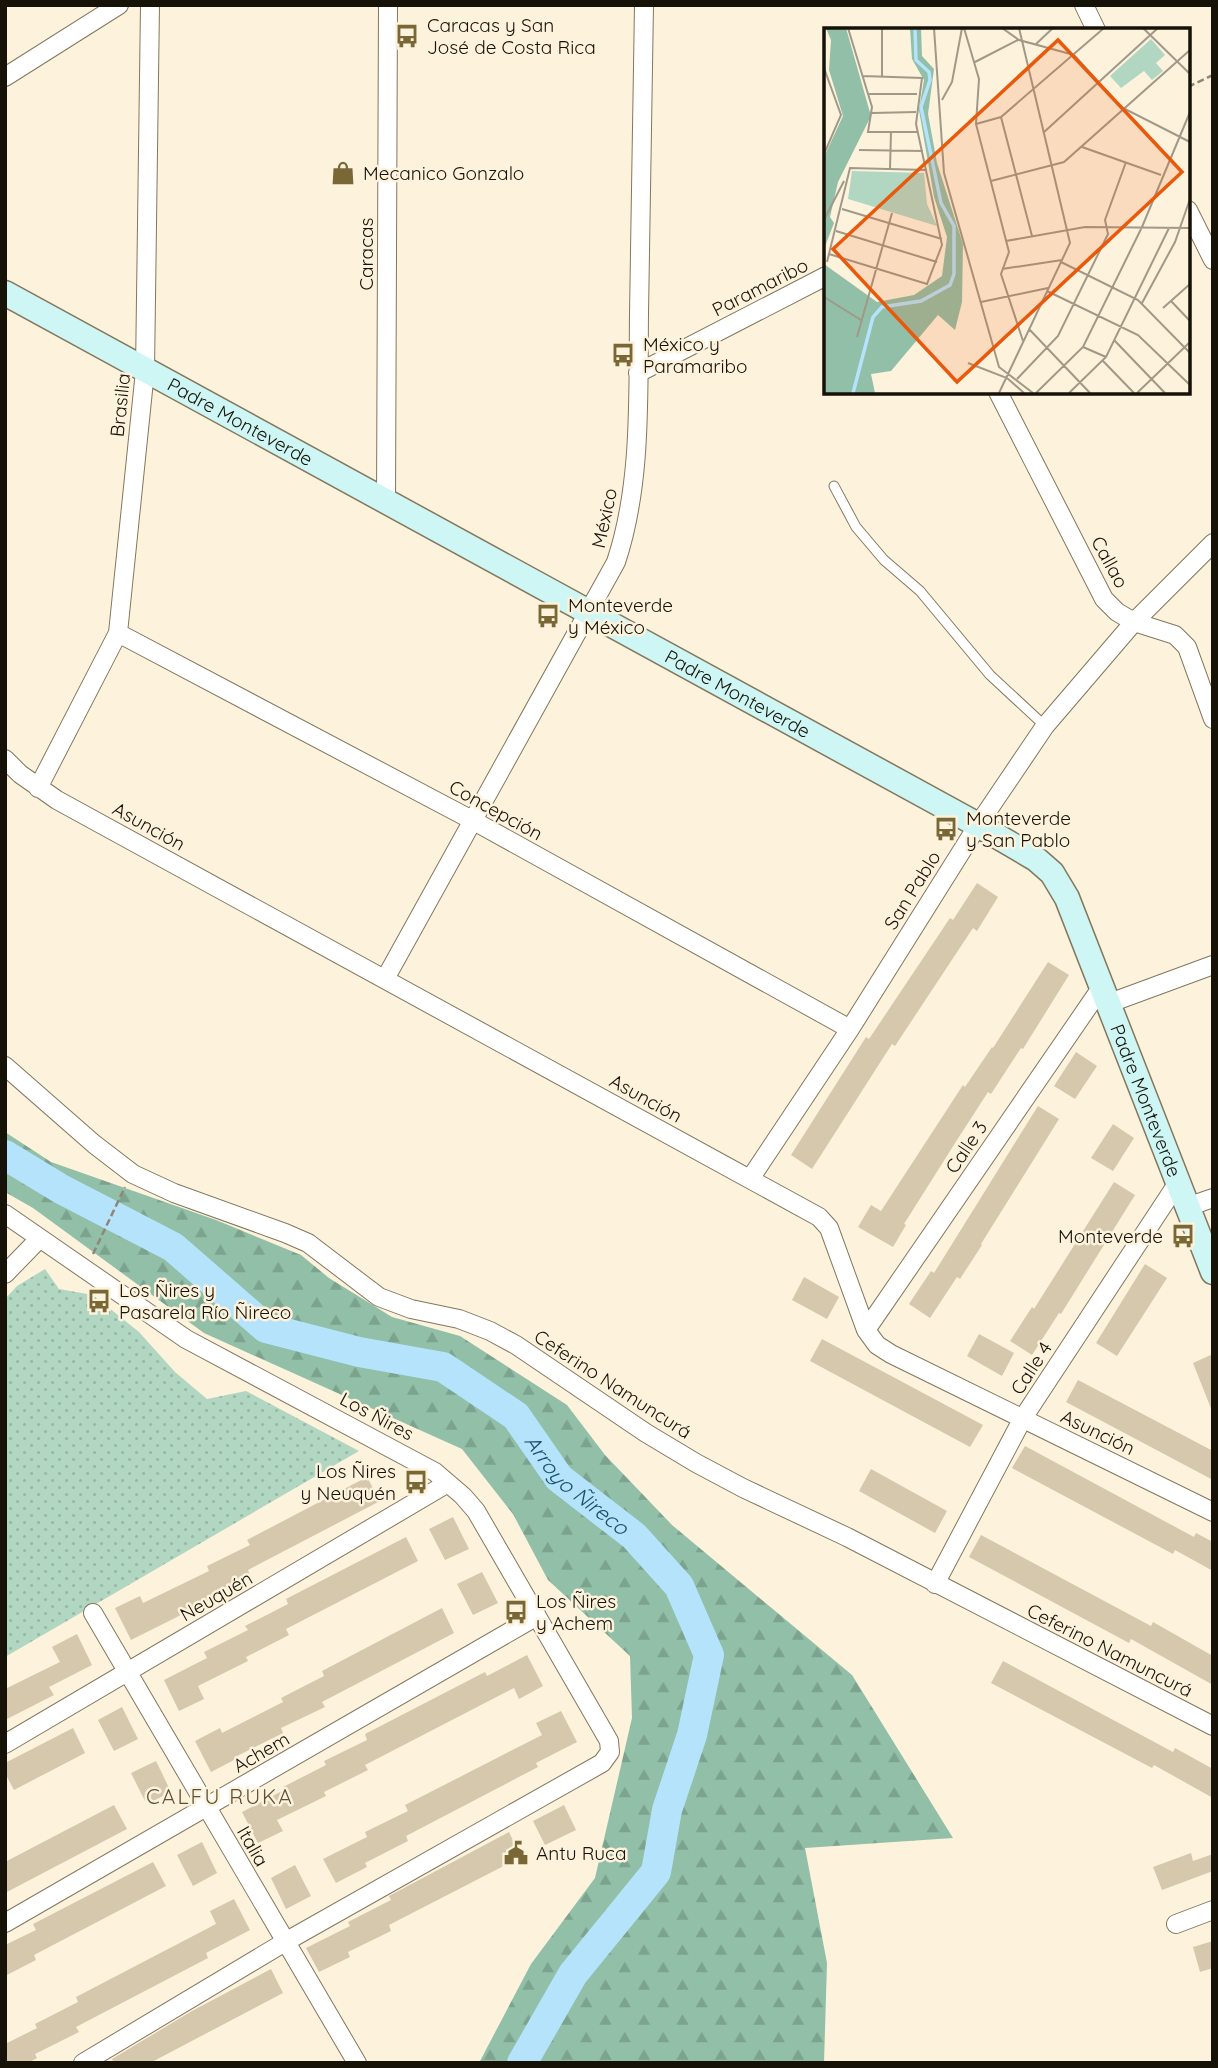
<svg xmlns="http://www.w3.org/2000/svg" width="1218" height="2068" font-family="Quicksand,sans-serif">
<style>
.grass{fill:url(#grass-dots)}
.forest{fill:url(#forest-firs)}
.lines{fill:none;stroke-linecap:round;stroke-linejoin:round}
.river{stroke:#b5e3fc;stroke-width:30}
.building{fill:#d5c8ad}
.lane-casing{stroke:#83775d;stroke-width:11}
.street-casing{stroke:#83775d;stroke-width:20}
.secondary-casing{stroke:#83775d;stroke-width:27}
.path{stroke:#8e8777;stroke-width:2.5;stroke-dasharray:7 3.5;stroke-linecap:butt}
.lane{stroke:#fff;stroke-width:9}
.street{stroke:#fff;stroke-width:18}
.secondary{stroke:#cef6f5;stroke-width:24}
.labels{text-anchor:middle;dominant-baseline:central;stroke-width:5;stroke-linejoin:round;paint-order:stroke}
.poi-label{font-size:19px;fill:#161208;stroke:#fdf2dc;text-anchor:start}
.street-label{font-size:19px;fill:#161208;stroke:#fdf2dc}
.water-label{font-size:21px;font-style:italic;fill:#18506a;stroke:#fdf2dc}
.neighbourhood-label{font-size:21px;letter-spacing:2px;fill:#5c5139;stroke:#fdf2dc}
.inset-river{fill:none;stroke:#b5e3fc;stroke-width:3.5}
.inset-road{fill:none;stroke:#a19887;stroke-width:2}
.view{fill:#e8590c;fill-opacity:0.15;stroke:#e8590c;stroke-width:3.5}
.inset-edge{fill:none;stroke:#161208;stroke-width:3.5}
</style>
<defs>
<pattern id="grass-dots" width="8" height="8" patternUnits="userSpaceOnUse" patternTransform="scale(1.75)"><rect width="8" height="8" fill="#b1d7c3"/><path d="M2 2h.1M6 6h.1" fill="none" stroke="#98b8a6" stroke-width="1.8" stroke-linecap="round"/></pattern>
<pattern id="forest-firs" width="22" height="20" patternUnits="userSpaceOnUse" patternTransform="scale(1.75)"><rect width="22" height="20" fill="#91bfa7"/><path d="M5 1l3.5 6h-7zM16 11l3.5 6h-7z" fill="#7ca38e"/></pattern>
</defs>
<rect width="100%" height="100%" fill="#fdf2dc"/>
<path class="grass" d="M 45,1269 L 59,1289 L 93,1295 L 139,1332 L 175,1372 L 207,1399 L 246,1391 L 359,1451 L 5,1657 L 5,1299 L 17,1286 Z"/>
<path class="forest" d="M 5,1132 L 51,1162 L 216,1220 L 301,1255 L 329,1278 L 392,1317 L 460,1336 L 567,1405 L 605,1455 L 672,1525 L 852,1675 L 953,1838 L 805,1848 L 827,1963 L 824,2063 L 479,2063 L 531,1964 L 595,1878 L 632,1718 L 630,1656 L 548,1580 L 513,1514 L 462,1449 L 204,1333 L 33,1208 L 5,1192 Z"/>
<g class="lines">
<path class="river" id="s1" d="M 5,1155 L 61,1189 L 173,1247 L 266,1328 L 359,1352 L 443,1367 L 516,1416 L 559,1478 L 634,1536 L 679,1586 L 709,1655 L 692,1735 L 667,1810 L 656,1872 L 573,1974 L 522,2063"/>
</g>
<path class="building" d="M 977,883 L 998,897 L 977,931 L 973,928 L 895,1046 L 892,1044 L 812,1169 L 791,1155 L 866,1037 L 869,1039 L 950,918 L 953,920 Z
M 1048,962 L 1069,975 L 1023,1049 L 1021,1048 L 991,1094 L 988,1092 L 957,1140 L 904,1224 L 906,1225 L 893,1247 L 858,1227 L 871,1205 L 881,1211 L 963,1085 L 965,1087 L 992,1047 L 993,1048 Z
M 1076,1052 L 1097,1066 L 1075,1099 L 1054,1086 Z
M 1038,1106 L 1059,1119 L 981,1244 L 982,1245 L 960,1279 L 957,1277 L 930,1318 L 909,1304 L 931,1271 L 934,1273 Z
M 1113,1124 L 1134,1138 L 1113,1171 L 1091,1158 Z
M 1114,1182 L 1135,1195 L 1061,1314 L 1059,1313 L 1032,1355 L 1010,1341 L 1032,1307 L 1034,1309 Z
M 1145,1264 L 1167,1278 L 1117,1356 L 1096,1343 Z
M 804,1277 L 839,1297 L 827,1319 L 792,1300 Z
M 979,1334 L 1014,1353 L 1002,1376 L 967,1356 Z
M 822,1339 L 983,1425 L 970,1447 L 810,1361 Z
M 1213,1354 L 1213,1411 L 1212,1411 L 1193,1363 Z
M 1078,1380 L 1213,1451 L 1213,1480 L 1066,1402 Z
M 1025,1446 L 1194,1537 L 1196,1533 L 1213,1542 L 1213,1571 L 1175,1550 L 1173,1554 L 1012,1468 Z
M 871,1469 L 947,1511 L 935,1533 L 859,1491 Z
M 367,1477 L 380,1501 L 248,1570 L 250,1575 L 207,1597 L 209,1601 L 131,1640 L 115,1608 L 140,1596 L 143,1603 L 209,1571 L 207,1566 L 250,1545 L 247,1540 Z
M 453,1517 L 469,1549 L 445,1560 L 429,1529 Z
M 981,1535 L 1151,1626 L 1153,1622 L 1213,1656 L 1213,1685 L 1131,1639 L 1129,1643 L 969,1557 Z
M 406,1537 L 418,1561 L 286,1629 L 289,1635 L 246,1657 L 248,1661 L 198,1686 L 204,1699 L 179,1711 L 164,1680 L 207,1658 L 204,1652 L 248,1630 L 245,1626 L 288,1604 L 286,1599 Z
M 482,1572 L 498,1603 L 473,1615 L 457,1584 Z
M 442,1608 L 454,1633 L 322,1702 L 325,1707 L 281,1728 L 283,1733 L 235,1757 L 236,1759 L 211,1772 L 195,1741 L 220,1728 L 222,1733 L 283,1702 L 281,1698 L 324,1676 L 322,1671 Z
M 77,1634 L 92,1665 L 49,1687 L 54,1695 L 5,1720 L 5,1689 L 60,1662 L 52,1647 Z
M 527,1655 L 543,1686 L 519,1699 L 514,1688 L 365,1765 L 368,1770 L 324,1792 L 326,1796 L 277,1820 L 283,1831 L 258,1843 L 242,1812 L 284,1790 L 283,1787 L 326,1765 L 324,1761 L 367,1740 L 365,1734 L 485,1672 L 487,1676 Z
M 1003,1661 L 1173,1752 L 1175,1748 L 1213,1769 L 1213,1798 L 1154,1765 L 1152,1768 L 991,1683 Z
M 122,1707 L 138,1739 L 114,1751 L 98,1720 Z
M 561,1711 L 577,1742 L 536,1763 L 538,1767 L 406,1836 L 408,1841 L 365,1863 L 367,1867 L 336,1883 L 323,1859 L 367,1837 L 365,1832 L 408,1811 L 405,1805 L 542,1735 L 536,1723 Z
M 73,1728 L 85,1753 L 14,1790 L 5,1773 L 5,1763 Z
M 156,1761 L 171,1792 L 151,1802 L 149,1799 L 145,1801 L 131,1773 Z
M 114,1805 L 127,1829 L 5,1893 L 5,1862 Z
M 564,1805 L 576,1830 L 545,1845 L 533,1821 Z
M 509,1832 L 521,1857 L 389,1925 L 391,1931 L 348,1952 L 350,1957 L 319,1972 L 306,1948 L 350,1926 L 348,1922 L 391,1900 L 389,1896 Z
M 202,1842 L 217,1873 L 193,1886 L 177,1855 Z
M 1191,1853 L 1193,1861 L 1213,1854 L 1213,1871 L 1162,1890 L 1153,1867 Z
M 153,1862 L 166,1886 L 34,1955 L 36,1960 L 5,1976 L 5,1945 L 36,1930 L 33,1924 Z
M 295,1865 L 311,1896 L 286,1909 L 271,1878 Z
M 234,1899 L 250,1930 L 206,1953 L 208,1958 L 76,2027 L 79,2032 L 35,2054 L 37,2058 L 28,2063 L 5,2063 L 5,2044 L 37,2028 L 35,2024 L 78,2002 L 76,1997 L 216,1924 L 210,1911 Z
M 1213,1941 L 1213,1968 L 1200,1972 L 1193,1947 Z
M 271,1969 L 283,1993 L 150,2063 L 114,2063 L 112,2059 L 192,2011 Z"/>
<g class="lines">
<g class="lane-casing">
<path id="lane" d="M 834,486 L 856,527 L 884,560 L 920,591 L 990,675 L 1045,726"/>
</g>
<g class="street-casing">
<path id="street" d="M 1084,5 L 1096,30
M 5,77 L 119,5
M 1188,210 L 1213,260
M 638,373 L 826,276
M 998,392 L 1104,599 L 1117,612 L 1134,622 L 1175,635 L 1187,647 L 1213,719
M 386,503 L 388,5
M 118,633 L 472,820 L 850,1029
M 5,759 L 20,774 L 57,800 L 819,1217 L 829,1228 L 866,1330 L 877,1345 L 891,1354 L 1213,1512
M 38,788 L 118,633 L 145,371 L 150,5
M 385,979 L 616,562 C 642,484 638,396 639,314 C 641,211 643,108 644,5
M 1107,1004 L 1213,965
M 5,1066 L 94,1144 L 133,1174 L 174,1193 L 285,1233 L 308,1243 L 379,1297 L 411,1309 L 459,1319 L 490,1331 L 516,1345 L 646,1433 L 696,1463 L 743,1488 L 847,1537 L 1213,1726
M 750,1179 L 850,1029 L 978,825 L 1045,726 L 1134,622 L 1213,543
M 1187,1207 L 1213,1198
M 5,1214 L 186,1339 L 435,1472 L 463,1496 L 476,1511 L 609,1741 L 610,1752 L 602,1763 L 285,1942 L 83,2063
M 5,1274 L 40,1238
M 866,1330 L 1101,988
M 935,1584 L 1023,1418 L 1177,1184
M 93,1613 L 357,2063
M 5,1744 L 448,1483
M 5,1923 L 537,1616
M 1176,1924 L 1213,1910"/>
</g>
<g class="secondary-casing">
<g id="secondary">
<path id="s2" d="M 5,293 L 978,825 L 1036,859 L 1052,873 L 1067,898 L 1213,1272"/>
</g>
</g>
<path class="path" d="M 1188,87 L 1213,75
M 93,1254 L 125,1187"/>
<use href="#lane" class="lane"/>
<use href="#street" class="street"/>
<use href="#secondary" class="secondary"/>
</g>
<defs>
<g id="bus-bare" transform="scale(1.89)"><path d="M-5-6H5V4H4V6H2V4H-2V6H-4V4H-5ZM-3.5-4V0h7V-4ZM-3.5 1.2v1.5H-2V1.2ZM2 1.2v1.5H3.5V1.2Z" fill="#796836" stroke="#fdf2dc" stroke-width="2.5" paint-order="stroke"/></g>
<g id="shop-bare" transform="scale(1.89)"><path d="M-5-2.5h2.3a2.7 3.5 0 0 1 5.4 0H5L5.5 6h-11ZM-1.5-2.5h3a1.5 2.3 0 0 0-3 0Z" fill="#796836" stroke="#fdf2dc" stroke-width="2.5" paint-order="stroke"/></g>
<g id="civic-bare" transform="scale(1.89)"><path d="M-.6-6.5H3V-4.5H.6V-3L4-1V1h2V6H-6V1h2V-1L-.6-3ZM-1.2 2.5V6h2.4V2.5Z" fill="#796836" stroke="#fdf2dc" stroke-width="2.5" paint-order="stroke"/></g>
</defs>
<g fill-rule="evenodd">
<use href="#bus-bare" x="407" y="36"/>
<use href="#shop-bare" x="343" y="173"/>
<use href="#bus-bare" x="623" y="355"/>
<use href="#bus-bare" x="548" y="616"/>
<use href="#bus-bare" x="946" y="829"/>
<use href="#bus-bare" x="1183" y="1236"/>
<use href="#bus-bare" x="99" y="1301"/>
<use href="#bus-bare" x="416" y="1482"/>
<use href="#bus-bare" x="516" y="1612"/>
<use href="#civic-bare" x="516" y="1853"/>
</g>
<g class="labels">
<g class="poi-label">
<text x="427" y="25">Caracas y San<tspan x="427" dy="22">José de Costa Rica</tspan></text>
<text x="363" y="173">Mecanico Gonzalo</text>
<text x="643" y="344">México y<tspan x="643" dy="22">Paramaribo</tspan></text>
<text x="568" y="605">Monteverde<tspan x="568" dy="22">y México</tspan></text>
<text x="966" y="818">Monteverde<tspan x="966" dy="22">y San Pablo</tspan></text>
<text x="1163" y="1236" text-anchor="end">Monteverde</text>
<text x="119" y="1290">Los Ñires y<tspan x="119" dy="22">Pasarela Río Ñireco</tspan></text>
<text x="396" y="1471" text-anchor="end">Los Ñires<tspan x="396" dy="22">y Neuquén</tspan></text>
<text x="536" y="1601">Los Ñires<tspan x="536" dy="22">y Achem</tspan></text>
<text x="536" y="1853">Antu Ruca</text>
</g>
<g class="street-label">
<text transform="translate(366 254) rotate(-90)">Caracas</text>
<text transform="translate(760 287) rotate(-27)">Paramaribo</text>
<text transform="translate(120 405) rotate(-84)">Brasilia</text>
<text stroke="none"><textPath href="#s2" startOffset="268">Padre Monteverde</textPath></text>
<text transform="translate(604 518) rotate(-78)">México</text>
<text transform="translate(1110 562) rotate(61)">Callao</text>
<text stroke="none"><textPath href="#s2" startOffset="835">Padre Monteverde</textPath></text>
<text transform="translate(496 810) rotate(29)">Concepción</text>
<text transform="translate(149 826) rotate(29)">Asunción</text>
<text transform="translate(912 890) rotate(-58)">San Pablo</text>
<text transform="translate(646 1098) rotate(29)">Asunción</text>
<text stroke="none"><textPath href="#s2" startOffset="1444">Padre Monteverde</textPath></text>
<text transform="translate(966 1147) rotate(-56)">Calle 3</text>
<text transform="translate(1031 1368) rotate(-57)">Calle 4</text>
<text transform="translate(613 1384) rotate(33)">Ceferino Namuncurá</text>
<text transform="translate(377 1416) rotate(28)">Los Ñires</text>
<text transform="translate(1098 1432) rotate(26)">Asunción</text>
<text transform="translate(216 1596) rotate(-30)">Neuquén</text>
<text transform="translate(1110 1650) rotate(27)">Ceferino Namuncurá</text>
<text transform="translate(261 1752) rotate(-30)">Achem</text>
<text transform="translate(253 1846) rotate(60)">Italia</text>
</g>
<g class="water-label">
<text stroke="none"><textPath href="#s1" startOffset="677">Arroyo Ñireco</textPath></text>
</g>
<g class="neighbourhood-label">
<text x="220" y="1796">CALFU RUKA</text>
</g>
</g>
<g transform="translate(824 28)">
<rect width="366" height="366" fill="#fdf2dc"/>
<path d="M 28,143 L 100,145 L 103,176 L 113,198 L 24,171 Z" fill="#b1d7c3"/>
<path d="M 2,0 L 22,0 L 47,88 L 14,154 L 6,189 L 10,195 L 0,221 L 0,129 L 19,88 L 5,42 L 7,12 ZM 86,0 L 97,0 L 98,28 L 110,41 L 104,86 L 113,135 L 139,216 L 138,274 L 131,302 L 114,287 L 67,343 L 47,346 L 51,365 L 0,365 L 0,236 L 53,274 L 90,267 L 118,248 L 123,209 L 110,169 L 95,82 L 100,52 L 88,31 Z" fill="#91bfa7"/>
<path d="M 327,11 L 341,27 L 332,35 L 339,43 L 328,52 L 320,43 L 297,60 L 286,48 Z" fill="#b1d7c3"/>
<path class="inset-river" d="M 29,365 L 49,289 L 58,279 L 97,273 L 126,257 L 130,246 L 130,198 L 117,175 L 97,79 L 106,52 L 105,44 L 92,32 L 91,0"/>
<path class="inset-road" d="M 24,0 L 48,79 L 44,104 L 94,104M 110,0 L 120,145 L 175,339 L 209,365M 140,0 L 155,51 L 152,96 L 185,224 L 177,246 L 199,313M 178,0 L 195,12 L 250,27 L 297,79 L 366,114M 319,0 L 366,46M 212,16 L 229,0M 151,34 L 194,12M 0,40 L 17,87 L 0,126M 58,48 L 58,0M 45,66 L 93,66M 118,72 L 128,54 L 138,0M 48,85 L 92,84M 177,89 L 208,208M 152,96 L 177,89 L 280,0M 219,105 L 334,0M 258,119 L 337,147M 35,122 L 99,123M 66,141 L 67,104M 167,153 L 240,134 L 366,22M 18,181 L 118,211M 0,192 L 20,153M 12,203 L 113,234M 182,213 L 261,199 L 366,200M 5,226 L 103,256 L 118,217 L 92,96 L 98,50 L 39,48M 3,234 L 26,140 L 103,142M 237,234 L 314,272 L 366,325M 178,241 L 238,232M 223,263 L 314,307 L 366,357M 0,269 L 37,292M 347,273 L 366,293M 157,274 L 224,260M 318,275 L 351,214 L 366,171M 339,280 L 366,256M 205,301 L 266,365M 33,309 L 68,185M 290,312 L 341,365M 259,319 L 282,329M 279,333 L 310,365M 144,335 L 183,350 L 200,365M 193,351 L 234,308 L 284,206 L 281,192 L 302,134M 175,365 L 246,215 L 195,0M 212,365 L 259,319 L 318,199 L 366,84M 245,365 L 282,329 L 345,200M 313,365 L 366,314"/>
<path class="view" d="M 234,12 L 358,144 L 133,354 L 9,221 Z"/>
<rect width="366" height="366" class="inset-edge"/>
</g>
<rect width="1218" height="2068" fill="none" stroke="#161208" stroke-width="14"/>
</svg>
